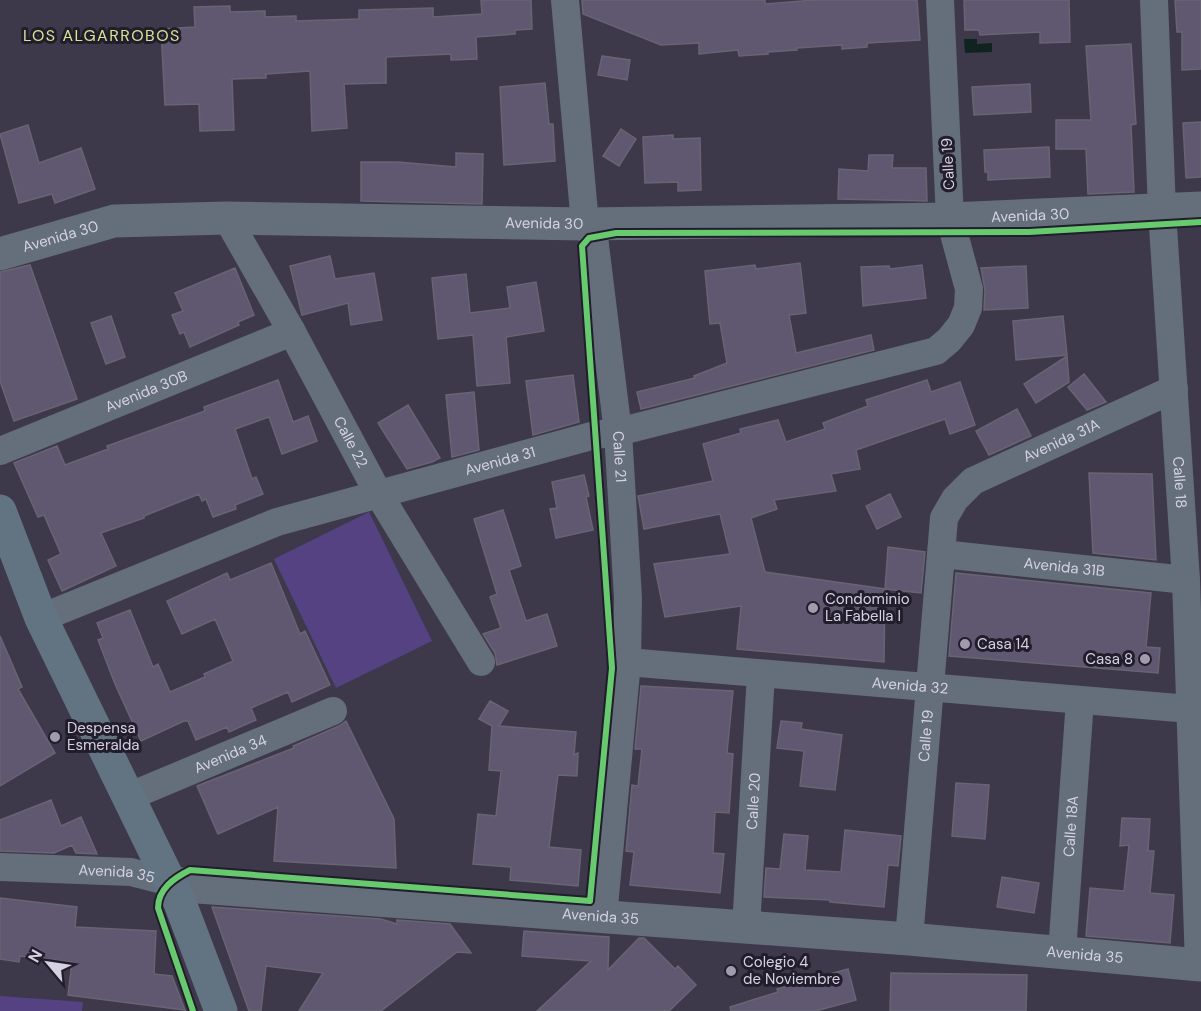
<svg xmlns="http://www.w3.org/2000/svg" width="1201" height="1011" font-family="'DM Sans',sans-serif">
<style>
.green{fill:#554283}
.water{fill:#112320}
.building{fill:#605871;stroke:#686472;stroke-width:1.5}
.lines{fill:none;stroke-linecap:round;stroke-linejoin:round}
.minor{stroke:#646f7b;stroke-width:28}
.tertiary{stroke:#646f7b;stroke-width:33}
.primary{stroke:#627481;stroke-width:33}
.cycleway-casing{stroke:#211d2b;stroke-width:10}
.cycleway{stroke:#67ca6e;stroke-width:6}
.poi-dot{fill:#a09cad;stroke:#211d2b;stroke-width:2}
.labels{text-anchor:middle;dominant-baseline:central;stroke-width:6;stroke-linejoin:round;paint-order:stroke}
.street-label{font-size:15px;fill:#d5d1e3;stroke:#211d2b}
.poi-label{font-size:15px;fill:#d5d1e3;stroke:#211d2b;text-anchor:start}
.neighbourhood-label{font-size:16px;letter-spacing:1.5px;fill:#d9e496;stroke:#211d2b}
</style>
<rect width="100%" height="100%" fill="#3e394a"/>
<path class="green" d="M 369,512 L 432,641 L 336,688 L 274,559 Z
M 0,996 L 83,1002 L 82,1011 L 0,1011 Z"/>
<path class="water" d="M 964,39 L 977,39 L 977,44 L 992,43 L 992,52 L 965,53 Z"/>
<path class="building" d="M 481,0 L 531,0 L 532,29 L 515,30 L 515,34 L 476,37 L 477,59 L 451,60 L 451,54 L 386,57 L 386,83 L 344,84 L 347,128 L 312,131 L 310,71 L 266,74 L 266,78 L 232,79 L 234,130 L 200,131 L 199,104 L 165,105 L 161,29 L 195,27 L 194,7 L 230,6 L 230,12 L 265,11 L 265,17 L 296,16 L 296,21 L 359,19 L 359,10 L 433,8 L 433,17 L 482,14 Z
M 582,0 L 765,0 L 765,4 L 814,0 L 917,0 L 920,40 L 867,43 L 867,47 L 842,49 L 842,45 L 797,48 L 797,50 L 768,52 L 768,54 L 739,56 L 738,50 L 699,54 L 699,43 L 661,45 L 583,14 Z
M 964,0 L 1069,0 L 1070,42 L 1040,43 L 1040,32 L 980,35 L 979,30 L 965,30 Z
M 1175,0 L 1201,0 L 1201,69 L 1182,70 L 1182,32 L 1177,32 Z
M 1131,44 L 1136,124 L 1131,125 L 1134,192 L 1088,194 L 1086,149 L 1056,149 L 1056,120 L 1091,120 L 1086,46 Z
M 602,56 L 630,60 L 627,80 L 598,75 Z
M 545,83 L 549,124 L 553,124 L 555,161 L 504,165 L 500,87 Z
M 1030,84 L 1031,112 L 974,115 L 972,87 Z
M 1201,122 L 1201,177 L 1186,178 L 1183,123 Z
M 28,125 L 39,163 L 81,148 L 95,189 L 55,203 L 52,194 L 19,203 L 0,134 Z
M 621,129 L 636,139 L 619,166 L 603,156 Z
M 673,135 L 673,139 L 700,138 L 701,190 L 678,191 L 678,182 L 645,183 L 643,137 Z
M 1049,147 L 1050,177 L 988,180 L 988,172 L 985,172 L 984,150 Z
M 456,153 L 483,154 L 482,204 L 361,201 L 361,162 L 398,162 L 456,167 Z
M 869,155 L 893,155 L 892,168 L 926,168 L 927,201 L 838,199 L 839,169 L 868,171 Z
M 330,256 L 335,279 L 374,273 L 382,320 L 351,325 L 348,303 L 302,315 L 290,266 Z
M 800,263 L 806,313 L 789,315 L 796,353 L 871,335 L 874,350 L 641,409 L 637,392 L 695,378 L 694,376 L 727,363 L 720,323 L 710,324 L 705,271 L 755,265 L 756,269 Z
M 30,265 L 77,399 L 14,421 L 0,381 L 0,272 Z
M 922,265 L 926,298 L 863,306 L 861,267 L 889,266 L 890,269 Z
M 1026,266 L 1028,308 L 984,310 L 985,290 L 981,268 Z
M 235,268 L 254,315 L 238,322 L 239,325 L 190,347 L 184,332 L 180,334 L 172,315 L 183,311 L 175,293 Z
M 466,274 L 470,313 L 510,308 L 507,287 L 536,282 L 544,331 L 506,337 L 510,383 L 477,386 L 473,335 L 438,339 L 432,278 Z
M 111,316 L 125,357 L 106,364 L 91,323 Z
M 1063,316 L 1067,355 L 1016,360 L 1013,321 Z
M 1067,356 L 1069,382 L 1036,403 L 1024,384 Z
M 1084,374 L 1106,402 L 1087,410 L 1068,387 Z
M 573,375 L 579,422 L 533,435 L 526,381 Z
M 278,380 L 293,422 L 308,416 L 317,441 L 282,454 L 269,417 L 235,429 L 252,479 L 256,477 L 263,494 L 235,505 L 236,509 L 213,517 L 206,499 L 202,501 L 199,494 L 144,516 L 144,518 L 101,533 L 116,566 L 62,591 L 48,560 L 61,554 L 44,515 L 38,517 L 14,463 L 57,446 L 65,465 L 108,449 L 107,446 L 205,411 L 204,407 Z
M 927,380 L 931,392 L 960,382 L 975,425 L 950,434 L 945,419 L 856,450 L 860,469 L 831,474 L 836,491 L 774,500 L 777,509 L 751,518 L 765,572 L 885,589 L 884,662 L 737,649 L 741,606 L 665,617 L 654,564 L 730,554 L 720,514 L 644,529 L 638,496 L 713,481 L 703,444 L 741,433 L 740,429 L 778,420 L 786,442 L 825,429 L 823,423 L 868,406 L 866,400 Z
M 474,392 L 479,450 L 452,457 L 446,395 Z
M 408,405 L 440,458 L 432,462 L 407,469 L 378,423 Z
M 1017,409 L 1031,436 L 989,455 L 976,431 Z
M 1089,473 L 1152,474 L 1156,560 L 1093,553 Z
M 584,475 L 589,496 L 586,497 L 593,530 L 556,538 L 550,509 L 557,508 L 552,482 Z
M 890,494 L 901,517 L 877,529 L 866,506 Z
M 503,510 L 521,566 L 509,570 L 526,621 L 547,614 L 557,646 L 497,665 L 495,653 L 483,634 L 501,628 L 490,597 L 497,594 L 474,519 Z
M 888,547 L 925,552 L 921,593 L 885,589 Z
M 271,563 L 300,634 L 305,631 L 330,685 L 292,702 L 288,692 L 251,708 L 256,720 L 229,732 L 227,727 L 196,740 L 188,721 L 184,721 L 141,741 L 115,684 L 98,640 L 103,638 L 97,623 L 130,610 L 153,667 L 158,664 L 170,692 L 205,677 L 204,674 L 233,661 L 215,619 L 182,634 L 167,601 L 227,573 L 230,580 Z
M 956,573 L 1151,593 L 1146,647 L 1160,648 L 1158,673 L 949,656 Z
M 0,636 L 22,687 L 18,689 L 55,753 L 0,786 Z
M 641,686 L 733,691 L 727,753 L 733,754 L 729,813 L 715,812 L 713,853 L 724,854 L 720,893 L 630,885 L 634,852 L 626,851 L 632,785 L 638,786 L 642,749 L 635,749 Z
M 490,701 L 508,711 L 499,726 L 576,732 L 574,755 L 578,753 L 577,776 L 558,775 L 549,847 L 581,850 L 578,886 L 510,880 L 511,867 L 473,864 L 478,814 L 496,816 L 501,771 L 489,770 L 492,726 L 479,719 Z
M 346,721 L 394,819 L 396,868 L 274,861 L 278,807 L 218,834 L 197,786 L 294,748 L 293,746 L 339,726 Z
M 781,721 L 802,723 L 801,729 L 842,735 L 835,790 L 800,786 L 804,751 L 777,748 Z
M 956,783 L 989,785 L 985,839 L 952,836 Z
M 51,800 L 61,826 L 81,817 L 97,854 L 76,853 L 72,845 L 54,853 L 0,851 L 0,820 Z
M 1122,818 L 1150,819 L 1148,851 L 1154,851 L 1150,893 L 1174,895 L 1170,943 L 1086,936 L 1090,888 L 1124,891 L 1129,845 L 1120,846 Z
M 845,830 L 901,836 L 898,866 L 888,865 L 884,907 L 830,902 L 830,900 L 764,897 L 766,868 L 780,869 L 784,834 L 808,836 L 805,870 L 841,872 Z
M 1002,877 L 1039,883 L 1034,913 L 997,907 Z
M 0,898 L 77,907 L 75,927 L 156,931 L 154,974 L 172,976 L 185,1010 L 68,995 L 72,962 L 20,956 L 19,962 L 0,959 Z
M 212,907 L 381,919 L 397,924 L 397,920 L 450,924 L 471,953 L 457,952 L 381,1011 L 299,1011 L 323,973 L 266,966 L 261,1011 L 249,1011 Z
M 524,931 L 609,937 L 608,970 L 639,938 L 644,938 L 675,969 L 678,966 L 696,985 L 669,1011 L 537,1011 L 591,961 L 522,956 Z
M 848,969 L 856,1000 L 816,1011 L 731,1011 L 730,1007 L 778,992 L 777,989 Z
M 891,973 L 1027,975 L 1026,1011 L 890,1011 Z"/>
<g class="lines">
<g class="minor">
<path id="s1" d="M 565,0 L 585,224 L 594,237 L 618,432 L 628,598 L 627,662 L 603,917"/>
<path id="s2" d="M 1154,0 L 1162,211 L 1186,580 L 1199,965"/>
<path id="s3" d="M 227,218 L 292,332 L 378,493 L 481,662"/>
<path id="s4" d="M 0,451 L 292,332"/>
<path id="s5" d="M 942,554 L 1186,580"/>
<path id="s6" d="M 41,618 L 277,522 L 595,435 L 618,432 L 936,351 L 949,340 L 961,325 L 968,308 L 969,289 L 950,219 L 940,0"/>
<path id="s7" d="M 627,662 L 1190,709"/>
<path id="s8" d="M 128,797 L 333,711"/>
<path id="s9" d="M 0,867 L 131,872 L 170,882"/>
<path id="s10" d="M 746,927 L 761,674"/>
<path id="s11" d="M 909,939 L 944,518 L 955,499 L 973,481 L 1174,389"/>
<path id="s12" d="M 1062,952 L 1080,700"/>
</g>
<g class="tertiary">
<path id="s13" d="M 0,254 L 114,221 L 227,218 L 585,224 L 950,219 L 1201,208"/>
<path id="s14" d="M 170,882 L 198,887 L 909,939 L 1201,965"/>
</g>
<path class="primary" d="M 0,511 L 41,618 L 180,903 L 221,1011"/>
<g class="cycleway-casing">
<path id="cycleway" d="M 193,1011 L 158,908 C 158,889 174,878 190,870 L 590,901 L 612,668 L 582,246 L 589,238 L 616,233 L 1029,232 L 1201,222"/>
</g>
<use href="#cycleway" class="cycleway"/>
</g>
<g class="poi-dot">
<circle cx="813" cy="608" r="6"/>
<circle cx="965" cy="644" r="6"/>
<circle cx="1145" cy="659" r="6"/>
<circle cx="55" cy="737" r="6"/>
<circle cx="731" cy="971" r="6"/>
</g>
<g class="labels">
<g class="street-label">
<text transform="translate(948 164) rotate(-93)">Calle 19</text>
<text stroke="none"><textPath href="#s13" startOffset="1035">Avenida 30</textPath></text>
<text stroke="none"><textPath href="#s13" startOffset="549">Avenida 30</textPath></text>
<text stroke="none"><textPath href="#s13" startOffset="63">Avenida 30</textPath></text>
<text stroke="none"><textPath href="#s4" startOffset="158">Avenida 30B</textPath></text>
<text stroke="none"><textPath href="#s11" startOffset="567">Avenida 31A</textPath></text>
<text stroke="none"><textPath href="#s3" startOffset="256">Calle 22</textPath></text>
<text stroke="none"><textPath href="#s1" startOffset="462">Calle 21</textPath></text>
<text stroke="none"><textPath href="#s6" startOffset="486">Avenida 31</textPath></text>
<text stroke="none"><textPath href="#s2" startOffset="483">Calle 18</textPath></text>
<text stroke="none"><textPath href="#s5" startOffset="123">Avenida 31B</textPath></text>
<text stroke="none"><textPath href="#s7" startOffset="284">Avenida 32</textPath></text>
<text stroke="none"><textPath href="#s11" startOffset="204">Calle 19</textPath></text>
<text stroke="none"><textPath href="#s8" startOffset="111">Avenida 34</textPath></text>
<text stroke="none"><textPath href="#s10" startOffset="126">Calle 20</textPath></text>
<text stroke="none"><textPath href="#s12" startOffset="126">Calle 18A</textPath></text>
<text stroke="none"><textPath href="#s9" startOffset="117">Avenida 35</textPath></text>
<text stroke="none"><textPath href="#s14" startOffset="432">Avenida 35</textPath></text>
<text stroke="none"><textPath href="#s14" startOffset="918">Avenida 35</textPath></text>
</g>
<g class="poi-label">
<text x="825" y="599">Condominio<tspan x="825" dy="17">La Fabella I</tspan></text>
<text x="977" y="644">Casa 14</text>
<text x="1133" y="659" text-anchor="end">Casa 8</text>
<text x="67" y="728">Despensa<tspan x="67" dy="17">Esmeralda</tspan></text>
<text x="743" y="962">Colegio 4<tspan x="743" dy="17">de Noviembre</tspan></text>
</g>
<g class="neighbourhood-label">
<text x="102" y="35">LOS ALGARROBOS</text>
</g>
</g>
<g transform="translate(48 963) rotate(299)" stroke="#211d2b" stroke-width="4.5" paint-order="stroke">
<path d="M0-4.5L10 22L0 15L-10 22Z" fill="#d5d1e3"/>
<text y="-9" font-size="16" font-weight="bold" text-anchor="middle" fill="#d5d1e3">N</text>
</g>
</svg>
